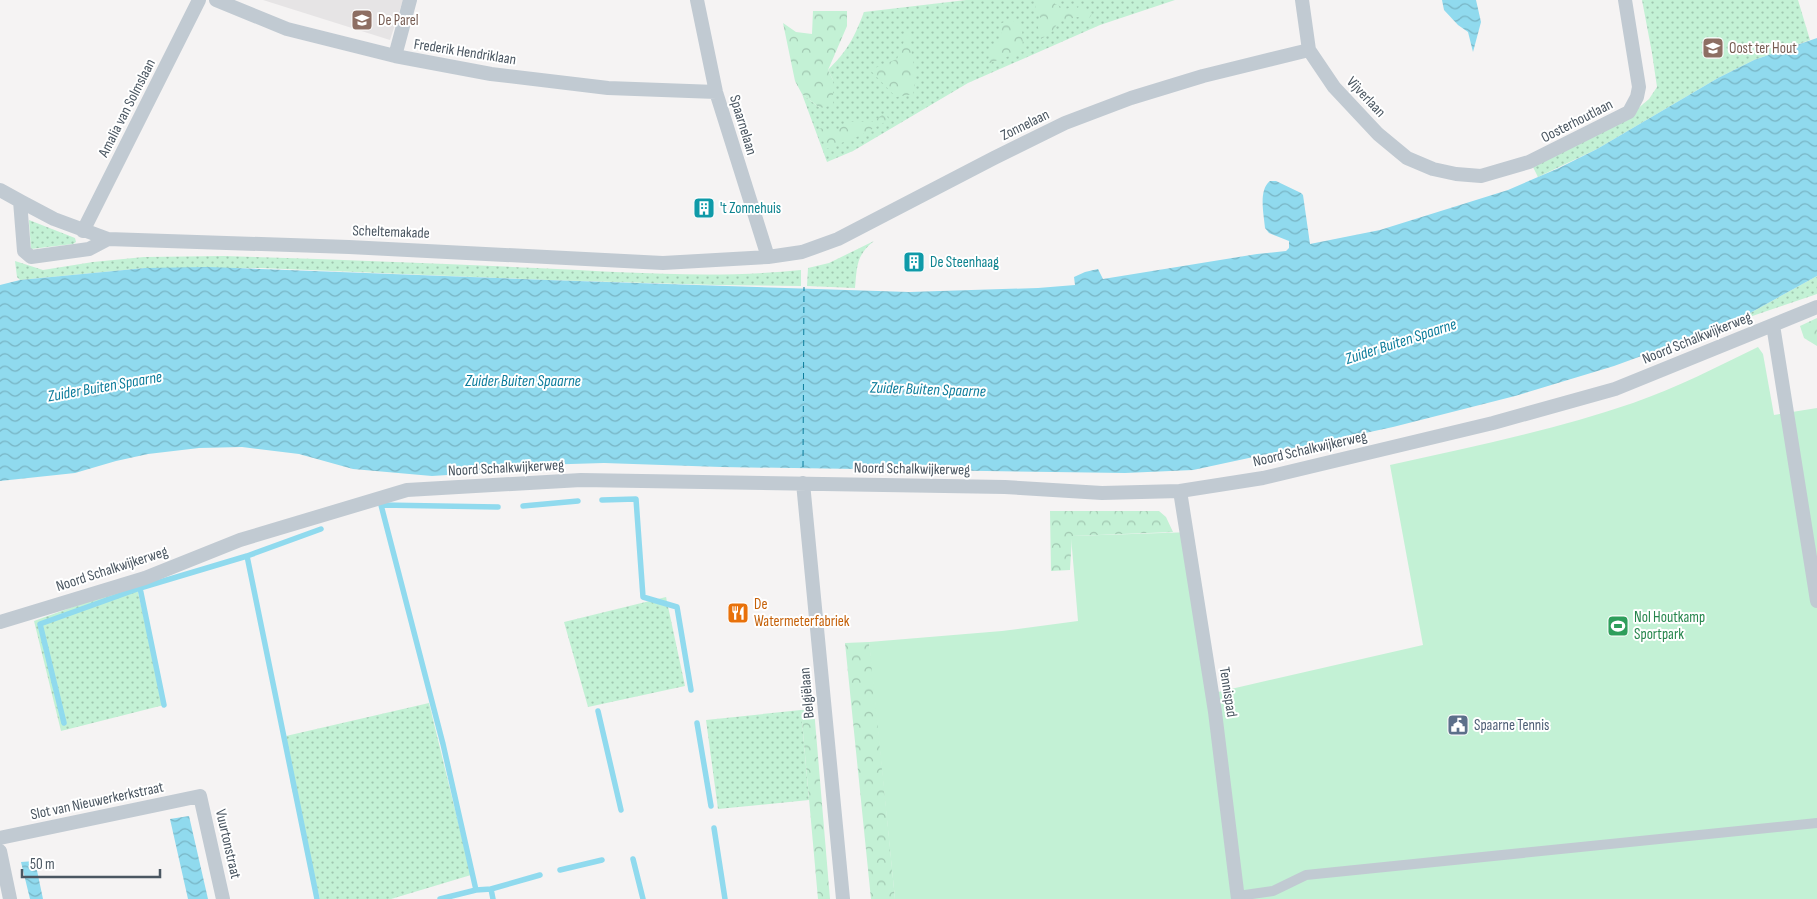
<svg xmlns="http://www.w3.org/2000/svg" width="1817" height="899" font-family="'Sofia Sans Condensed',sans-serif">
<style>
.education{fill:#e6e4e5}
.grass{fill:url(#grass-dots)}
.forest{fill:url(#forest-crowns)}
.pitch{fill:#c3f1d5}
.water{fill:url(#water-waves)}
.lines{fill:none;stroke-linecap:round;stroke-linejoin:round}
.stream{stroke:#90daee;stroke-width:5.5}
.ferry{stroke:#0c7c9b;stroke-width:1;stroke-dasharray:6 5;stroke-linecap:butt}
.pedestrian{stroke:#c1cad2;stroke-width:10}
.minor{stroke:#c1cad2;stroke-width:14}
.labels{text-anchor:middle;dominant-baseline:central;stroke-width:4;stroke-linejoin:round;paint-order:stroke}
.education-label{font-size:15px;fill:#785e54;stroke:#fff;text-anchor:start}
.street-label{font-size:15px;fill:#4a5661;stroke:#fff}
.culture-label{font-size:15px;fill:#0d838f;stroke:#fff;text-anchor:start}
.food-label{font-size:15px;fill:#c56008;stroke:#fff;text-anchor:start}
.leisure-label{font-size:15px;fill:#27864d;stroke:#fff;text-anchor:start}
.service-label{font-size:15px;fill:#4e5e75;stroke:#fff;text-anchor:start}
.water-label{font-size:16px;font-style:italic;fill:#0c7c9b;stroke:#fff}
</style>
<defs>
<pattern id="grass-dots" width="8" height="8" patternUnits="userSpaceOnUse" patternTransform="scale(1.25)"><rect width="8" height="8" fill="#c3f1d5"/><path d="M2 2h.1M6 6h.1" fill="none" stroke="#a0c6b0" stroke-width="1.8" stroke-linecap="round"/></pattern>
<pattern id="forest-crowns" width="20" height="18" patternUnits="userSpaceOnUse" patternTransform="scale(1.25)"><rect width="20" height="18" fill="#c3f1d5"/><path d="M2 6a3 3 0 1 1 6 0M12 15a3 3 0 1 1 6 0" fill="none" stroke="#a0c6b0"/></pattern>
<pattern id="water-waves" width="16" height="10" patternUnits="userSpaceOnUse" patternTransform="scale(1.25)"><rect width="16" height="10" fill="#90daee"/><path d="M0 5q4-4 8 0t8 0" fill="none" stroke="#78b4c4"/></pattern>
</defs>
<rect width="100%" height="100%" fill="#f5f3f3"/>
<path class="education" d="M 263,0 L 403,0 L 390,40 Z"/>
<path class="grass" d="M 966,0 L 1175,0 L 1100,25 L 968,83 L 853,151 L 827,162 L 802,94 L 820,108 L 833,80 L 828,70 C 848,50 854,38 864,12 Z
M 1642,0 L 1798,0 L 1810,40 L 1754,60 L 1718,78 L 1597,149 L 1538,177 L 1531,163 L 1629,116 L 1649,99 L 1657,87 L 1652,53 Z
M 29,220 L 75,238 L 76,242 L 73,244 L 31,249 Z
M 874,241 C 856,255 857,267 855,288 L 807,286 L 808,268 L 829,263 Z
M 224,256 C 328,259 432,263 536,268 C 623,272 713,279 801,270 L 801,286 L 717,285 L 547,280 L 261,268 L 145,268 L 20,280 L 17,277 L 15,261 L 43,270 L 93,262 L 144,257 Z
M 1817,276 L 1817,294 L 1732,323 Z
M 136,584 L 164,705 L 61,731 L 34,621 Z
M 666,597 L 685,686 L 588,707 L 564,622 Z
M 429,703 L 471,875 L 391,899 L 320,899 L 291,785 L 286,736 Z
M 801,710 L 809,800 L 718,809 L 706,720 Z"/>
<path class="forest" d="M 1036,0 L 1054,0 L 1055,4 L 1066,9 C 1077,5 1083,6 1092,14 L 1088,20 L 1078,17 L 1059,21 L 1052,32 L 1041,39 L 1038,27 L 1042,19 L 1035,12 Z
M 813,11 L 847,11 L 847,26 L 828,70 L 833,80 L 833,105 L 820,108 L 802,94 L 795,81 L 783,23 L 796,32 L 812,34 Z
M 1010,19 L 1022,27 L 1023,51 L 987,64 L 992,46 L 1002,39 L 1000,24 Z
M 908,31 L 916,79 L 913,94 L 896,97 L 870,70 L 897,59 Z
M 885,113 L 889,120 L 859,136 L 826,149 L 819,128 L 835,131 L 850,122 L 872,122 Z
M 1817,318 L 1817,346 L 1804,338 L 1800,326 Z
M 1050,511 L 1159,511 L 1166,517 L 1173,532 L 1072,536 L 1070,570 L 1051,571 Z
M 869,642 L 872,664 L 895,899 L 871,899 L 845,643 Z
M 813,709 L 814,709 L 830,899 L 818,899 L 801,710 Z"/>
<path class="pitch" d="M 1758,347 L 1763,354 L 1774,415 L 1817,408 L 1817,899 L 895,899 L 869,642 L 1002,631 L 1078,621 L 1071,536 L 1193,532 L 1218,692 L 1423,645 L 1390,465 C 1471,447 1554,430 1633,403 C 1676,388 1717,367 1758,347 Z"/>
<path class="water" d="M 1442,0 L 1476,0 L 1481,22 L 1473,52 L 1468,32 L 1458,25 L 1444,10 Z
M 1817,38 L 1817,276 L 1732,323 L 1614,366 L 1515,396 L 1393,427 L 1193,470 L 1125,473 L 721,467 L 604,463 L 537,465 L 493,472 L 432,476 L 353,469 L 299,454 L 242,447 L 199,448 L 148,454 L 116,461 L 75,473 L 0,481 L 0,285 L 20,280 L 145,268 L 208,267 L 547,280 L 909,292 L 1038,288 L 1075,285 L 1074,277 L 1085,272 L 1098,269 L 1103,279 L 1257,254 L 1286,251 L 1289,248 L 1289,241 L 1269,233 L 1265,228 C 1264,215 1258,190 1270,181 L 1276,181 L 1301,193 L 1303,195 L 1310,244 L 1380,230 L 1508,190 L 1559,168 L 1597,149 L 1718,78 L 1754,60 Z
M 189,816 L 208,899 L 188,899 L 170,819 Z
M 35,861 L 43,899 L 30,899 L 21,862 Z"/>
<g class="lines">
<path class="stream" d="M 602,500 L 636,499 L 643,597 L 677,607 L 691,690
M 523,506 L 578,501
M 140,588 L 164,705
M 598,711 L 621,810
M 64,723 L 40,624 L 140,588 L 247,556
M 697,723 L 711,806
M 714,828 L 725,899
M 633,859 L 643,899
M 560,870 L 602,860
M 491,889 L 540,875
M 317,899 L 247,556 L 321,529
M 440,899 L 476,890
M 493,899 L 491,889 L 476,890 L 443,744 L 381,505 L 498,507"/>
<path class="ferry" d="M 803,467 L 804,287"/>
<path class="pedestrian" d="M 1238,896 L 1273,891 L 1306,875 L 1817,823"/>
<path class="minor" d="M 216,0 L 287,29 L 395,56 L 491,74 L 608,88 L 716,92
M 697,0 L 716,92 L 768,257
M 1302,0 L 1309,50 L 1334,87 L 1378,134 L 1407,158 L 1433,169 L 1456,174 L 1481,176 L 1529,162 L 1629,112 L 1637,97 L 1639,87 L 1625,0
M 395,56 L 410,0
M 0,190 L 20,201 L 24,251 L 31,257 L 89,249 L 108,239
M 20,201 L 54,219 L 108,239 L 349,247 L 663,263 L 768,257 L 802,252 L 838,239 L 994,158 L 1065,123 L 1131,98 L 1203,76 L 1309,50
M 83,231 L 199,0
M 1773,325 L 1817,601
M 803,483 L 843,899
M 1180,491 L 1215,712 L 1238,899
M 0,622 L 145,578 L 240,540 L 407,490 L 581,480 L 1005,487 L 1102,493 L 1180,491 L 1263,478 L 1493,423 L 1615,389 L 1817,307
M 0,838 L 200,796 L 223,899
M 0,851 L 10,899"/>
</g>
<defs>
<g id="school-square" transform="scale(1.125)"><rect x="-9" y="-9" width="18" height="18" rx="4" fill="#8d6e63" stroke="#fff"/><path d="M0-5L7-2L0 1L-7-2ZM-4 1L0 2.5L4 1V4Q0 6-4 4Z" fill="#fff"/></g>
<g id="university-square" transform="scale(1.125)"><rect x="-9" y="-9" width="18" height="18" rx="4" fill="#8d6e63" stroke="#fff"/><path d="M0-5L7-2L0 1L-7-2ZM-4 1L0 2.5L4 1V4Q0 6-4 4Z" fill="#fff"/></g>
<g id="building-square" transform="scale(1.125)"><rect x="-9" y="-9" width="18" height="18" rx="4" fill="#0f9aa8" stroke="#fff"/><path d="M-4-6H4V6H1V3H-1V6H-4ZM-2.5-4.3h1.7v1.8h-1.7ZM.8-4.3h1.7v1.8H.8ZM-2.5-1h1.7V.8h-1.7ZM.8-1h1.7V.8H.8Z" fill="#fff"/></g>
<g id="restaurant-square" transform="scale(1.125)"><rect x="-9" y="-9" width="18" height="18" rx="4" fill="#e8710a" stroke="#fff"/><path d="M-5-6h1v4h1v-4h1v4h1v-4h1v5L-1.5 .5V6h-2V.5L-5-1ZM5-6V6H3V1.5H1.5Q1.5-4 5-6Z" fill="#fff"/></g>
<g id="stadium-square" transform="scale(1.125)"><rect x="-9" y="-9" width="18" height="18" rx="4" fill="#2e9e5b" stroke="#fff"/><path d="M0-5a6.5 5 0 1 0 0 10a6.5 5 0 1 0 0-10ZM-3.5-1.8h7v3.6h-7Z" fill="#fff"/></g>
<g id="civic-square" transform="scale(1.125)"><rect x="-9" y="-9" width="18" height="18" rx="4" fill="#5c6f8a" stroke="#fff"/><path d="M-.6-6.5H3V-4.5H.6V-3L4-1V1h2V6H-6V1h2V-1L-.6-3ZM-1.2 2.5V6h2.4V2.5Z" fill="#fff"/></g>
</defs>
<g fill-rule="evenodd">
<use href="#school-square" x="362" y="20"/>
<use href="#university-square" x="1713" y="48"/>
<use href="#building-square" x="704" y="208"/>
<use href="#building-square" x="914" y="262"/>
<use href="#restaurant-square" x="738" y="613"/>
<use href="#stadium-square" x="1618" y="626"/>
<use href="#civic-square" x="1458" y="725"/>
</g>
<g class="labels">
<g class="education-label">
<text x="378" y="20">De Parel</text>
<text x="1729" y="48">Oost ter Hout</text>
</g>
<g class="street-label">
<text transform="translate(465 52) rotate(9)">Frederik Hendriklaan</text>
<text transform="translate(1366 97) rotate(47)">Vijverlaan</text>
<text transform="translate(127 108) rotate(-63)">Amalia van Solmslaan</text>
<text transform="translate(1577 121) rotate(-27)">Oosterhoutlaan</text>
<text transform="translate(743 125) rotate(73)">Spaarnelaan</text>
<text transform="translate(1025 125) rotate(-26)">Zonnelaan</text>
<text transform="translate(391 232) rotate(2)">Scheltemakade</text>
<text transform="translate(1697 338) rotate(-22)">Noord Schalkwijkerweg</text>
<text transform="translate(1310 449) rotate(-13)">Noord Schalkwijkerweg</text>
<text transform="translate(506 468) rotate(-3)">Noord Schalkwijkerweg</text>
<text transform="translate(912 469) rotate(1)">Noord Schalkwijkerweg</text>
<text transform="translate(112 569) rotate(-18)">Noord Schalkwijkerweg</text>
<text transform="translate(1228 692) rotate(81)">Tennispad</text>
<text transform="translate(807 693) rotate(-95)">Belgiëlaan</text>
<text transform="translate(97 801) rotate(-12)">Slot van Nieuwerkerkstraat</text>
<text transform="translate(228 844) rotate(77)">Vuurtonstraat</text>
</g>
<g class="culture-label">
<text x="720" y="208">'t Zonnehuis</text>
<text x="930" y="262">De Steenhaag</text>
</g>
<g class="food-label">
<text x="754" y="604">De<tspan x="754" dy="17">Watermeterfabriek</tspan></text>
</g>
<g class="leisure-label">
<text x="1634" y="617">Nol Houtkamp<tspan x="1634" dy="17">Sportpark</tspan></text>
</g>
<g class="service-label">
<text x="1474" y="725">Spaarne Tennis</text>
</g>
<g class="water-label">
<text transform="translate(1401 342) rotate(-18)">Zuider Buiten Spaarne</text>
<text x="523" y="381">Zuider Buiten Spaarne</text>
<text transform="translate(105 387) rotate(-10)">Zuider Buiten Spaarne</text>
<text transform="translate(928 390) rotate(2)">Zuider Buiten Spaarne</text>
</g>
</g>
<path d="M22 869v8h138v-8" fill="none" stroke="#4a5661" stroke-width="2.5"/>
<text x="30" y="869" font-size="15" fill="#4a5661" stroke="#ffffff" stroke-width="4" paint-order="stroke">50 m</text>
</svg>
